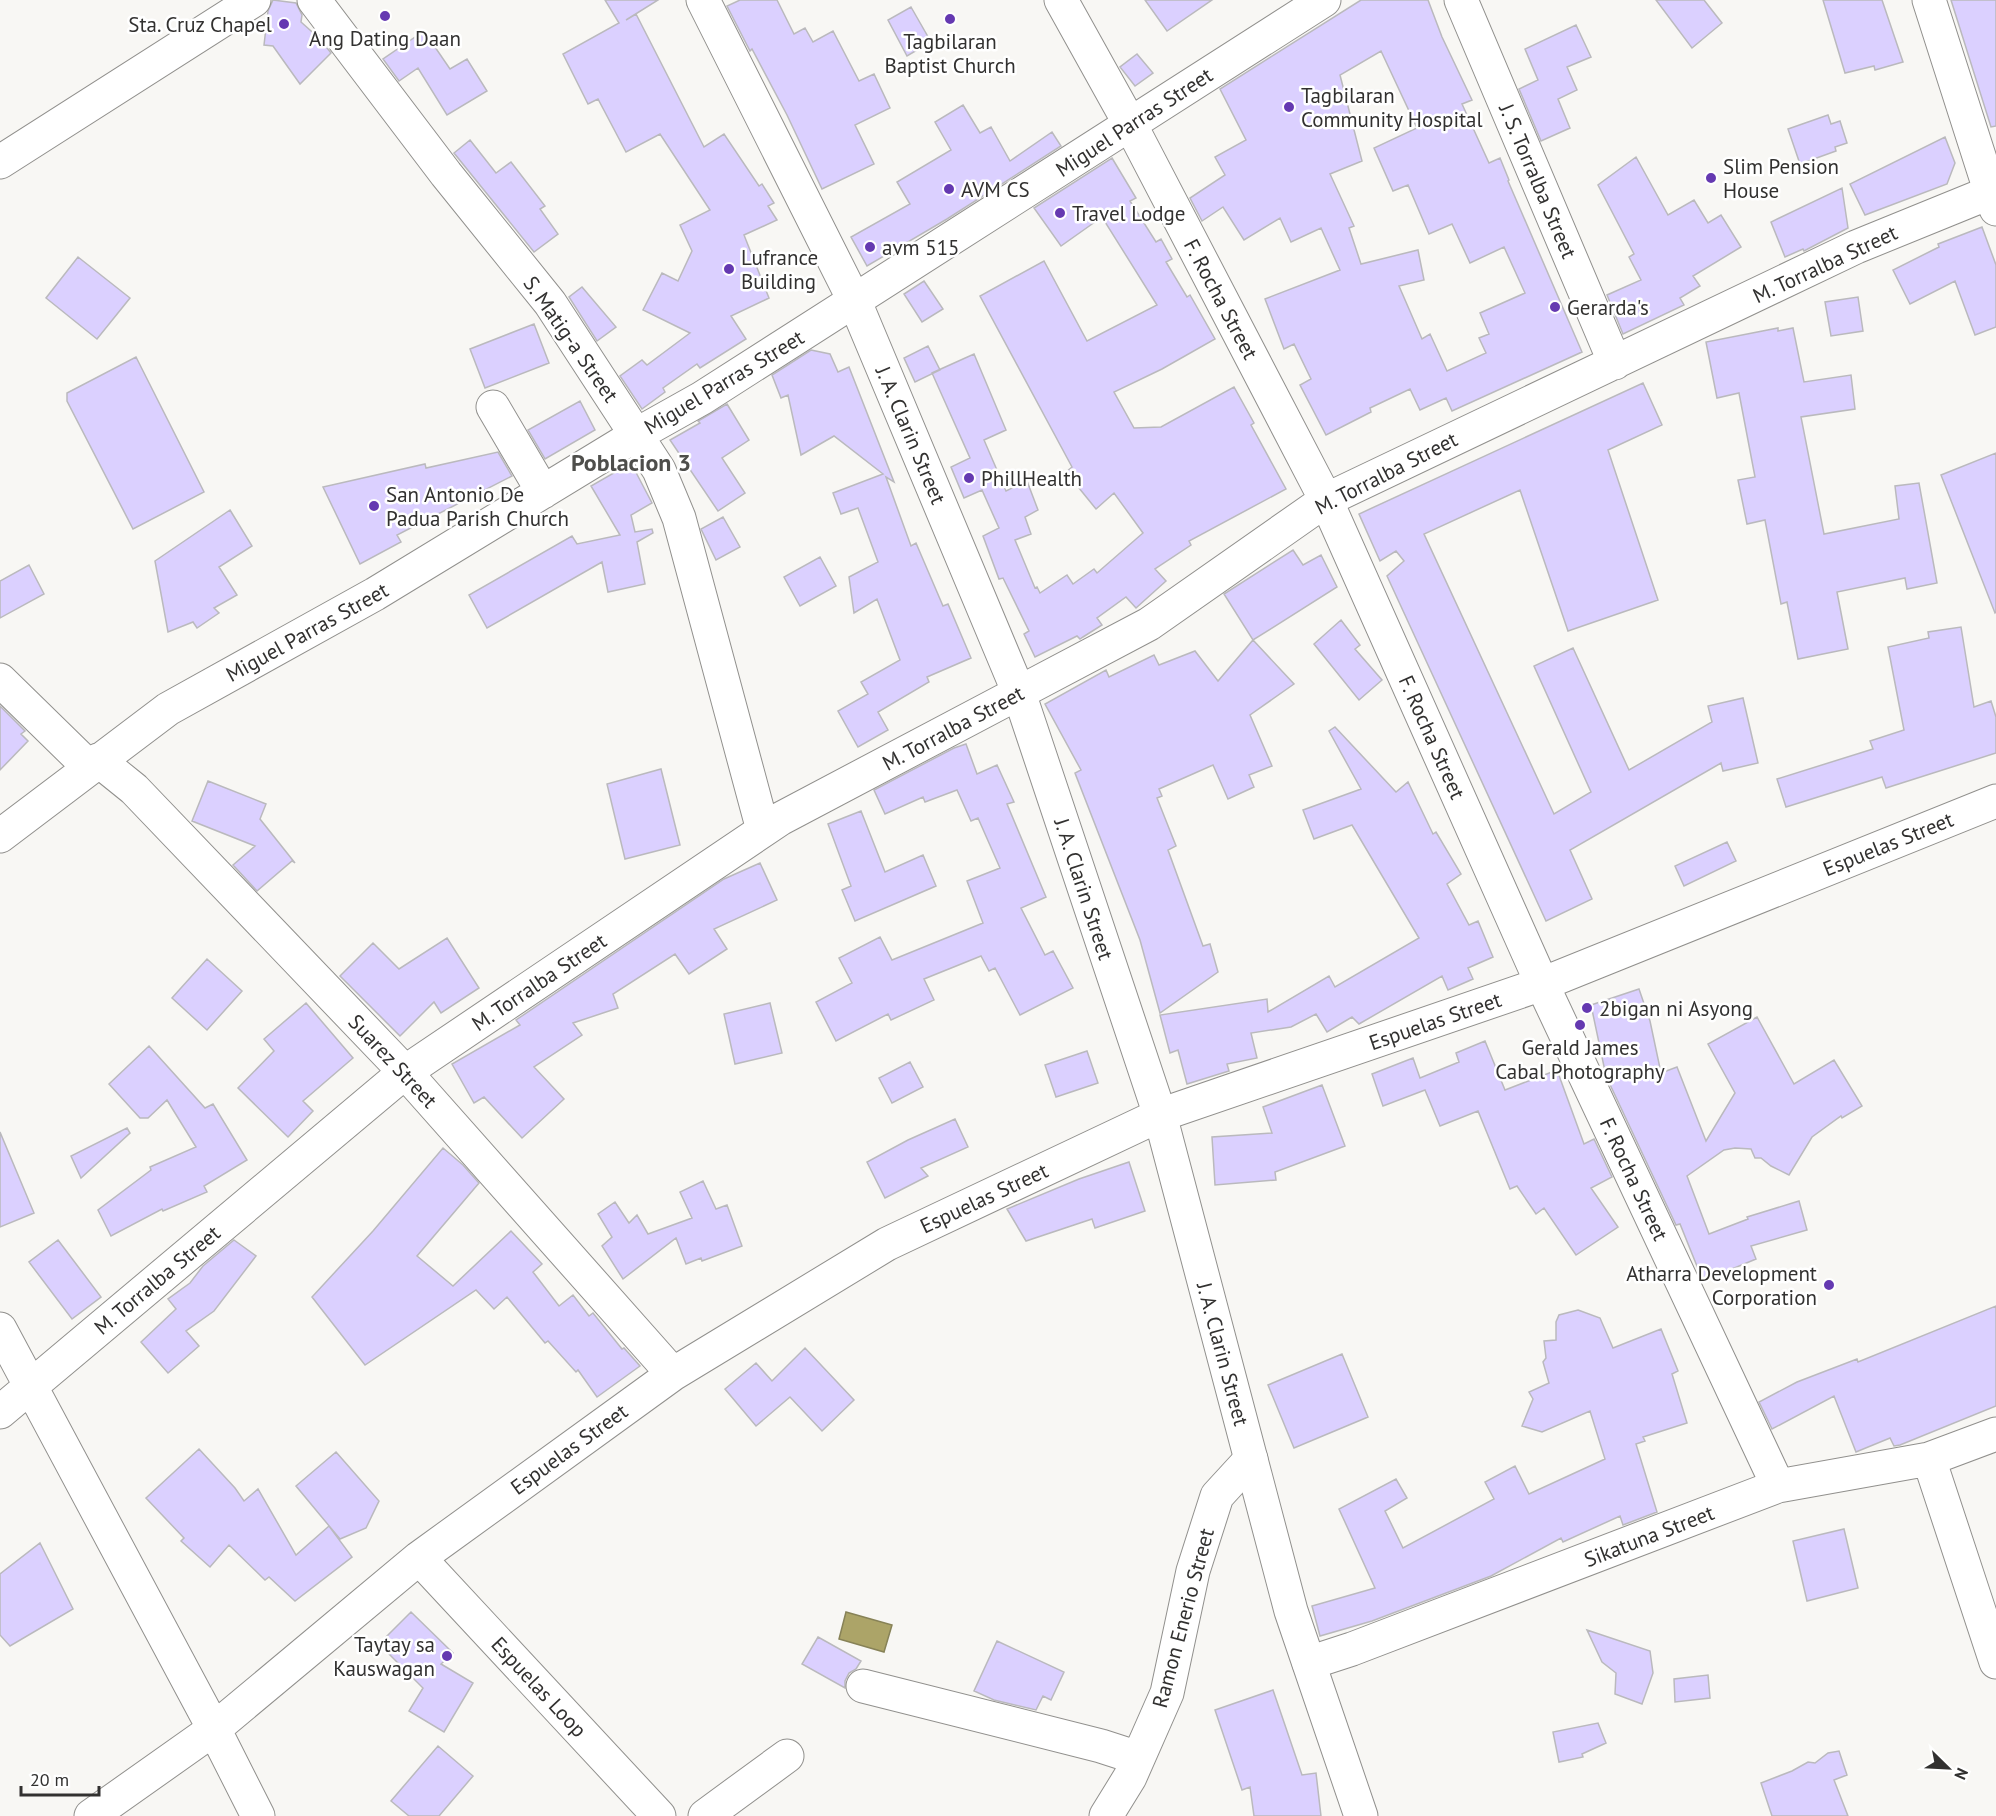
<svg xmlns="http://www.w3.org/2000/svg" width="1996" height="1816" font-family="'PT Sans',sans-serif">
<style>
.water{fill:#aca468;stroke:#878257;stroke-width:1.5}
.building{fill:#dbd0ff;stroke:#bab9bd;stroke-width:1.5;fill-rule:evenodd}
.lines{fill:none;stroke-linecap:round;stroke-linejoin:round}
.minor-casing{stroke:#91908d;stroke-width:35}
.major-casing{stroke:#91908d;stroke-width:35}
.minor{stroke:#fff;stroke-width:33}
.major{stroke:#fff;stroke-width:33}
.poi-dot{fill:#6539b1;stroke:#fff;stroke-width:2}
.labels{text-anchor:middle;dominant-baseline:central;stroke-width:5;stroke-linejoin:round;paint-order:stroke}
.poi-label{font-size:21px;fill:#323130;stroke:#fff;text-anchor:start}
.street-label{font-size:21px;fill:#323130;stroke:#fff}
.quarter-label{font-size:24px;font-weight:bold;fill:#4e4e4b;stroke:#fff}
</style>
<rect width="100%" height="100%" fill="#f8f7f4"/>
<path class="water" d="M 846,1612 L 892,1625 L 884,1652 L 839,1639 Z"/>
<path class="building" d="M 273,0 L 296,3 L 302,15 L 301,22 L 320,39 L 331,53 L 300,84 L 273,46 L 264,45 L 268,11 Z
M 605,0 L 658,0 L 626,20 L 636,14 L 704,147 L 724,134 L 759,186 L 762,184 L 774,203 L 768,206 L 777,220 L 744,235 L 769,298 L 731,316 L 746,339 L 700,368 L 697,364 L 663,388 L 665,392 L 642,409 L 620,376 L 642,360 L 647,365 L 690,333 L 643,310 L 662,273 L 678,281 L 692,251 L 680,225 L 710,210 L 660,134 L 626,152 L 598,99 L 588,104 L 563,54 L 619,23 Z
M 740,0 L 777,0 L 794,34 L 805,28 L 813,42 L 833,31 L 859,81 L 874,74 L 890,108 L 855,125 L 874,164 L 822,189 L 787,115 L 752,49 L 750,51 L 727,6 Z
M 1145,0 L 1212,0 L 1167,31 Z
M 1361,0 L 1428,0 L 1442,37 L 1472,100 L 1462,104 L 1489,163 L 1500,158 L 1509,180 L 1508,181 L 1582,352 L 1452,411 L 1446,398 L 1420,410 L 1410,389 L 1370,408 L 1371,412 L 1326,435 L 1300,385 L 1311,379 L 1294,344 L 1284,349 L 1265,299 L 1340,270 L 1321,228 L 1291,242 L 1280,218 L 1244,240 L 1223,207 L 1202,221 L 1190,198 L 1225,175 L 1215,157 L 1246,140 L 1220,89 ZM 1381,51 L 1417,128 L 1374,148 L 1393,191 L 1408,185 L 1429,234 L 1452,224 L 1470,263 L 1504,247 L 1525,293 L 1480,313 L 1489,334 L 1479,338 L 1486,353 L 1447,371 L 1430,334 L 1422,339 L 1399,286 L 1424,280 L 1418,250 L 1361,264 L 1349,228 L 1354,226 L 1330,174 L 1362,161 L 1340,75 Z
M 1656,0 L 1704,0 L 1722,23 L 1692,48 Z
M 1823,0 L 1882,0 L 1903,62 L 1875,70 L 1874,66 L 1845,73 Z
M 1951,0 L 1996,0 L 1996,126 L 1991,127 Z
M 911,7 L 931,42 L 907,56 L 888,20 Z
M 1576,25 L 1591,57 L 1567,67 L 1577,90 L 1558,99 L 1570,128 L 1541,141 L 1519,89 L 1538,80 L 1525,49 Z
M 424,31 L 450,69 L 467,59 L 487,91 L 447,115 L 418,68 L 399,81 L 383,59 Z
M 1137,54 L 1153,73 L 1135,86 L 1120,67 Z
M 963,105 L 980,133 L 991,127 L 1010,161 L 1052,132 L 1061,146 L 947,219 L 867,266 L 851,237 L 910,204 L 897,182 L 951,150 L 935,122 Z
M 1828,115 L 1831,124 L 1840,121 L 1847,143 L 1835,147 L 1836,151 L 1800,164 L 1788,129 Z
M 1945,137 L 1955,163 L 1947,184 L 1865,215 L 1850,184 Z
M 470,140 L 496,173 L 511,162 L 545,206 L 540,209 L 558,234 L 534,252 L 454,153 Z
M 1636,157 L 1668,215 L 1694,200 L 1708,223 L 1721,215 L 1741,247 L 1693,276 L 1700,286 L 1680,298 L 1684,305 L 1623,334 L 1607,295 L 1641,280 L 1629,257 L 1634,254 L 1598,185 Z
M 1112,158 L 1136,198 L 1130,201 L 1156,242 L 1161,239 L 1172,259 L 1166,262 L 1187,297 L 1190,295 L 1215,339 L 1162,369 L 1114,392 L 1134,428 L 1161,427 L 1234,387 L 1254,423 L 1251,425 L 1286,489 L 1189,541 L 1191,545 L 1155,569 L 1166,581 L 1136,608 L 1126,597 L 1097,618 L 1102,625 L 1083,637 L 1080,639 L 1077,636 L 1035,657 L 1024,634 L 1029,631 L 1003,578 L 999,579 L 983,536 L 999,528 L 982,490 L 964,498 L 951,467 L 970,458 L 932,373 L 974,354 L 1006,430 L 984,440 L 1006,491 L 1027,481 L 1038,510 L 1025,517 L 1031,534 L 1015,540 L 1035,588 L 1037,587 L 1040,593 L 1067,575 L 1073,584 L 1094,569 L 1097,573 L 1143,533 L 1114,493 L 1096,509 L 1066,472 L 1072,467 L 980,296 L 1044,261 L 1087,341 L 1157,305 L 1102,217 L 1061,246 L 1034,208 Z
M 1842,188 L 1848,228 L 1804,251 L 1803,249 L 1785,257 L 1771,222 Z
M 1982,227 L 1996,265 L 1996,327 L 1975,335 L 1955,281 L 1910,304 L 1893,270 L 1939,247 L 1938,244 Z
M 78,257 L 130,298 L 97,339 L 46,298 Z
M 924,281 L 943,309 L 922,322 L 904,294 Z
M 582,287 L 616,327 L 597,341 L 569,297 Z
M 1858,297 L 1863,331 L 1831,336 L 1825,302 Z
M 534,324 L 549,363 L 485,388 L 470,349 Z
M 1778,328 L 1778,331 L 1793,328 L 1804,382 L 1851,375 L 1855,409 L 1801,417 L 1824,534 L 1899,519 L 1895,486 L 1919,483 L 1937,583 L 1907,589 L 1905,578 L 1837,592 L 1848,649 L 1798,659 L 1787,602 L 1781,604 L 1765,520 L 1747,524 L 1738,480 L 1755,477 L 1739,393 L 1717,398 L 1706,342 Z
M 928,346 L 940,370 L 915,382 L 904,358 Z
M 811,350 L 830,354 L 838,372 L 849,367 L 894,482 L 886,477 L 911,546 L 916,543 L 943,606 L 948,604 L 971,658 L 927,677 L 929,682 L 878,712 L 888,730 L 858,747 L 838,711 L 868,694 L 861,682 L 900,660 L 877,599 L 854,613 L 849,577 L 878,562 L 858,508 L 841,514 L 833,493 L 883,474 L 834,436 L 801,455 L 788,395 L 781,398 L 772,375 Z
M 136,357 L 204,492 L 133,529 L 67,401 L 67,393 Z
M 1643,383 L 1662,425 L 1608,450 L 1658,600 L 1568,631 L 1520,490 L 1424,534 L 1554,814 L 1591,792 L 1534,666 L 1573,648 L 1629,770 L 1712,722 L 1708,706 L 1743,698 L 1758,763 L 1723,771 L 1721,763 L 1570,850 L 1592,899 L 1546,921 L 1387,576 L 1404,561 L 1396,551 L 1380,561 L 1359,514 Z
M 580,401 L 595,430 L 545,459 L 528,430 Z
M 727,404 L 749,440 L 722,458 L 745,493 L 718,511 L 670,440 L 700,423 L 698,421 Z
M 498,452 L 512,476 L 397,535 L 401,542 L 360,564 L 323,487 L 425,464 L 426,468 Z
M 1996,453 L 1996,612 L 1995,613 L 1941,475 Z
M 631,463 L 652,503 L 631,515 L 635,532 L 652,529 L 653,533 L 637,542 L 645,584 L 608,592 L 602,562 L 487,628 L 469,595 L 572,536 L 577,544 L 620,535 L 591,486 Z
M 230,510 L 252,546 L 219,567 L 237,595 L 214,608 L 219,613 L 197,628 L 193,622 L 168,632 L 155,561 Z
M 723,517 L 740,547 L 716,560 L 701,529 Z
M 1293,550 L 1303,565 L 1321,555 L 1337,587 L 1253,640 L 1224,594 Z
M 820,557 L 836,586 L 800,606 L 784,577 Z
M 29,565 L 44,594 L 0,618 L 0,581 Z
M 1341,620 L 1360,645 L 1355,649 L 1382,680 L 1359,700 L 1314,644 Z
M 1961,627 L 1974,707 L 1991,701 L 1996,717 L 1996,753 L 1886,788 L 1882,777 L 1786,807 L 1777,779 L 1873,749 L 1870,741 L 1904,730 L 1888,647 L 1929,638 L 1928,632 Z
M 1253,640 L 1294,684 L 1250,715 L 1272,766 L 1249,775 L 1254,787 L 1228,799 L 1213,765 L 1159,789 L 1162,796 L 1157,798 L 1176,846 L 1168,850 L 1203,946 L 1210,944 L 1218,972 L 1160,1013 L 1140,940 L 1075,773 L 1081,770 L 1045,704 L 1106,670 L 1109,677 L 1154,655 L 1159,665 L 1195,651 L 1218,681 Z
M 0,706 L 25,731 L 21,734 L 28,741 L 0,770 Z
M 1335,727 L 1396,792 L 1408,782 L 1433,834 L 1436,832 L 1461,874 L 1447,884 L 1469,925 L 1478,921 L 1493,957 L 1468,968 L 1473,979 L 1448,990 L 1442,976 L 1359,1024 L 1352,1017 L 1327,1032 L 1316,1014 L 1291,1027 L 1251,1033 L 1257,1058 L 1227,1064 L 1229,1071 L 1187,1084 L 1178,1050 L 1170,1053 L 1160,1015 L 1267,999 L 1268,1012 L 1329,976 L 1335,987 L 1419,938 L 1352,825 L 1314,839 L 1303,810 L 1361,789 L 1329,731 Z
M 966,744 L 977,774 L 997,765 L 1014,802 L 1007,804 L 1046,897 L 1021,908 L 1045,955 L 1053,951 L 1073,988 L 1020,1015 L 995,968 L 989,971 L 981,956 L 924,979 L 934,1000 L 891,1020 L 888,1014 L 836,1041 L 816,1002 L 852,983 L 839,958 L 880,937 L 892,960 L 983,923 L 967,881 L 1000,868 L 978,818 L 971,821 L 957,790 L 925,802 L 923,797 L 885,814 L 874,790 L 954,748 Z
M 661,769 L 680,845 L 625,859 L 607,784 Z
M 208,781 L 266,804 L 260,819 L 295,863 L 292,861 L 257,891 L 233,865 L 255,846 L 192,821 Z
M 861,811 L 885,872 L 923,855 L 936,886 L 855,921 L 842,890 L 851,886 L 828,824 Z
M 1727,842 L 1736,861 L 1684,886 L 1675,866 Z
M 760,863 L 777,900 L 714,929 L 727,949 L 689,974 L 675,954 L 613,994 L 618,1008 L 573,1023 L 582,1035 L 534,1067 L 564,1099 L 522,1138 L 484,1097 L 474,1103 L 452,1064 L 520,1025 L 516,1020 L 724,879 Z
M 447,938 L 479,988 L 441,1013 L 434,1002 L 400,1036 L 340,976 L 373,943 L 399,969 Z
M 207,959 L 242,991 L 207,1030 L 172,998 Z
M 1639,989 L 1650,1021 L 1661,1073 L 1677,1067 L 1706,1141 L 1735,1093 L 1708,1044 L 1757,1017 L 1794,1084 L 1834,1060 L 1862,1106 L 1842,1118 L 1841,1116 L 1812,1137 L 1789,1175 L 1771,1166 L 1761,1158 L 1755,1158 L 1751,1149 L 1735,1148 L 1724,1150 L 1687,1176 L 1709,1234 L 1748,1219 L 1747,1217 L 1799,1201 L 1807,1230 L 1751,1246 L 1756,1259 L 1703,1281 L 1680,1224 L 1676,1225 L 1606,1076 L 1591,1005 Z
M 306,1003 L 353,1058 L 303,1101 L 313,1111 L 288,1137 L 238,1088 L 274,1051 L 264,1039 Z
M 770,1003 L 782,1053 L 735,1064 L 724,1014 Z
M 1485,1041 L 1505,1090 L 1557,1070 L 1584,1144 L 1594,1139 L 1612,1177 L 1591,1188 L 1618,1227 L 1576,1255 L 1544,1208 L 1536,1214 L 1517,1186 L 1510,1189 L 1478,1111 L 1440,1126 L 1425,1090 L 1383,1106 L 1372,1074 L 1413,1058 L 1420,1078 L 1459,1062 L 1456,1053 Z
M 149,1046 L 205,1108 L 213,1104 L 247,1160 L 204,1186 L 207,1192 L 163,1211 L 162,1209 L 111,1236 L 98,1210 L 151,1170 L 150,1167 L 196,1147 L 167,1100 L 148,1118 L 140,1118 L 109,1084 Z
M 1087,1051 L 1098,1083 L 1056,1097 L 1045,1065 Z
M 910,1062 L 923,1087 L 892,1103 L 879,1078 Z
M 1322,1085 L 1345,1146 L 1275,1172 L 1276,1180 L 1215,1185 L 1212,1137 L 1272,1133 L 1263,1107 Z
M 955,1119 L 968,1147 L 921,1168 L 928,1176 L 885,1198 L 867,1162 L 908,1140 Z
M 127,1128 L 130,1133 L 81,1178 L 71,1156 Z
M 0,1132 L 34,1213 L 0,1227 Z
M 443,1148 L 463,1165 L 479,1183 L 417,1256 L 453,1286 L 511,1231 L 542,1264 L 533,1272 L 559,1306 L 573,1295 L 589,1316 L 593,1313 L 622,1349 L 624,1348 L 640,1366 L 597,1397 L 578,1370 L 576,1372 L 548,1341 L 545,1343 L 507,1297 L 494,1309 L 476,1290 L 365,1365 L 312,1297 L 373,1231 Z
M 1129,1162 L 1145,1211 L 1095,1228 L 1092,1219 L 1026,1241 L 1007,1209 L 1079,1179 Z
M 703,1181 L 716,1209 L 727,1205 L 742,1246 L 702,1261 L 701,1258 L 686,1264 L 676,1238 L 623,1279 L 602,1246 L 612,1237 L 598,1214 L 615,1202 L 629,1223 L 637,1215 L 648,1234 L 692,1218 L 680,1192 Z
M 58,1240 L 101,1297 L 72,1319 L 29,1262 Z
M 234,1240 L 256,1256 L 214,1311 L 186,1331 L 199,1346 L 168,1373 L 141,1342 L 176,1309 L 168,1299 L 190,1283 L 203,1266 Z
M 1996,1306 L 1996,1406 L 1900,1445 L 1894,1446 L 1890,1438 L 1856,1452 L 1834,1396 L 1772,1429 L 1759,1402 L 1797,1382 L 1857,1359 L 1858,1362 Z
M 1578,1310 L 1600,1318 L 1613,1348 L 1661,1329 L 1678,1371 L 1672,1374 L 1687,1423 L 1643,1437 L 1645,1441 L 1636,1444 L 1657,1512 L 1623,1525 L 1620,1516 L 1563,1542 L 1561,1538 L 1491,1576 L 1372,1621 L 1320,1636 L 1312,1606 L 1375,1588 L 1339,1509 L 1396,1479 L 1407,1498 L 1385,1511 L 1403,1548 L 1494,1499 L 1485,1482 L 1515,1466 L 1529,1494 L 1605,1459 L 1590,1411 L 1542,1432 L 1522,1426 L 1533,1399 L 1529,1392 L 1549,1383 L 1543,1362 L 1546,1358 L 1544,1341 L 1556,1340 L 1556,1322 L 1559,1315 Z
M 805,1348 L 854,1400 L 822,1431 L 790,1397 L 756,1426 L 725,1389 L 756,1363 L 772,1381 Z
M 1342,1354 L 1368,1417 L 1294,1448 L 1268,1385 Z
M 199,1449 L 235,1488 L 244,1501 L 258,1489 L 296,1555 L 329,1526 L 352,1557 L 295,1601 L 269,1577 L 265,1580 L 229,1545 L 210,1567 L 181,1541 L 184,1538 L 146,1498 Z
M 336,1452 L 379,1501 L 366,1528 L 340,1539 L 296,1486 Z
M 1844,1529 L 1858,1588 L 1807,1601 L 1793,1541 Z
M 40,1543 L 73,1609 L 10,1646 L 0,1635 L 0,1574 Z
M 411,1612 L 453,1653 L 441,1664 L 473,1683 L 444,1732 L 409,1711 L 423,1688 L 379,1644 Z
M 1587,1630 L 1650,1651 L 1653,1673 L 1642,1704 L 1615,1694 L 1616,1673 L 1602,1662 Z
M 818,1637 L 861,1661 L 856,1669 L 849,1673 L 845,1681 L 845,1688 L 802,1664 Z
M 997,1641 L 1064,1672 L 1051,1700 L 1043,1696 L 1036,1710 L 994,1700 L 974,1691 Z
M 1708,1675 L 1710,1698 L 1675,1702 L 1674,1679 Z
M 1273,1690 L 1302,1775 L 1316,1773 L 1321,1816 L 1254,1816 L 1250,1787 L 1242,1790 L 1215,1710 Z
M 1598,1723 L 1606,1743 L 1582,1754 L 1583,1757 L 1559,1762 L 1553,1732 Z
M 438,1746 L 473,1776 L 439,1816 L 409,1816 L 391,1801 Z
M 1839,1751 L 1847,1775 L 1834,1780 L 1848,1816 L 1772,1816 L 1761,1783 L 1792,1771 L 1808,1762 L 1815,1763 L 1828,1753 Z"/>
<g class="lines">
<g class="minor-casing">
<path id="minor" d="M 314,0 L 446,174 L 550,303 L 659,470 L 679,518 L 763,830
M 1061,0 L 1130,124 L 1326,500 L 1542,984 L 1778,1486
M 1461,0 L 1615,363
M 1929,0 L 1996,209
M 0,162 L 254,0
M 493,407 L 543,492
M 0,680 L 89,767
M 98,760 L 134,789 L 405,1072 L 673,1374
M 0,836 L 168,709 L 375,594 L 636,435 L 702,398 L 1324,0
M 0,1329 L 214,1729 L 258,1816
M 0,1412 L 405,1072 L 780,819 L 1149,624 L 1326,500 L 1856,247 L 1996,190
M 1929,1459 L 1996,1662
M 419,1558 L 659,1816
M 1309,1663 L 1352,1649 L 1778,1486 L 1929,1459 L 1996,1434
M 863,1686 L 1101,1746 L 1138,1758
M 91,1816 L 214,1729 L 419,1558 L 673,1374 L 887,1244 L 1160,1115 L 1542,984 L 1996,801
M 705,1816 L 787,1756
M 1106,1816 L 1130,1777 L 1167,1693 L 1193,1571 L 1217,1496 L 1251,1459"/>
</g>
<g class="major-casing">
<path id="major" d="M 703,0 L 855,302 L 1019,693 L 1160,1115 L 1291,1611 L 1361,1816"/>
</g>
<use href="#minor" class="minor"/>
<use href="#major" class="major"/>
</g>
<g class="poi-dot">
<circle cx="385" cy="16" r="6"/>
<circle cx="950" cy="19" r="6"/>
<circle cx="284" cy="24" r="6"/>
<circle cx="1289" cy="107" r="6"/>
<circle cx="1711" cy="178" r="6"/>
<circle cx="949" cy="189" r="6"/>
<circle cx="1060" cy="213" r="6"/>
<circle cx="870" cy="247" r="6"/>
<circle cx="729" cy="269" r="6"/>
<circle cx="1555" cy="307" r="6"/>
<circle cx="969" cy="478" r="6"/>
<circle cx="374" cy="506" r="6"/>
<circle cx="1587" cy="1008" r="6"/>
<circle cx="1580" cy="1025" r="6"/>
<circle cx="1829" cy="1285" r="6"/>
<circle cx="447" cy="1656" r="6"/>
</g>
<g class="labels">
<g class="poi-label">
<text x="272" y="24" text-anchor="end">Sta. Cruz Chapel</text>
<text x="385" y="38" text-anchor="middle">Ang Dating Daan</text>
<text x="950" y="41" text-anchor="middle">Tagbilaran<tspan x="950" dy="24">Baptist Church</tspan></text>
<text x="1301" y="95">Tagbilaran<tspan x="1301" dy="24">Community Hospital</tspan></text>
<text x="1723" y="166">Slim Pension<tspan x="1723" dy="24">House</tspan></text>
<text x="961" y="189">AVM CS</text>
<text x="1072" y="213">Travel Lodge</text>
<text x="882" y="247">avm 515</text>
<text x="741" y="257">Lufrance<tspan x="741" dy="24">Building</tspan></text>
<text x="1567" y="307">Gerarda's</text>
<text x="981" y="478">PhillHealth</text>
<text x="386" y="494">San Antonio De<tspan x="386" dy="24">Padua Parish Church</tspan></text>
<text x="1599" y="1008">2bigan ni Asyong</text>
<text x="1580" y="1047" text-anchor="middle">Gerald James<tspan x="1580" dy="24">Cabal Photography</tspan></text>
<text x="1817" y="1273" text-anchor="end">Atharra Development<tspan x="1817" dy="24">Corporation</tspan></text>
<text x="435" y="1644" text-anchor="end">Taytay sa<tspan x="435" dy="24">Kauswagan</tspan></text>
</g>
<g class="street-label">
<text transform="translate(1134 122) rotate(-33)">Miguel Parras Street</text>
<text transform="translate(1538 181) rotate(67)">J. S. Torralba Street</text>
<text transform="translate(1825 264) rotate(-25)">M. Torralba Street</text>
<text transform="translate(1221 299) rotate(62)">F. Rocha Street</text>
<text transform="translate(571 339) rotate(55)">S. Matig-a Street</text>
<text transform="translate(724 382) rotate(-31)">Miguel Parras Street</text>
<text transform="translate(911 435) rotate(67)">J. A. Clarin Street</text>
<text transform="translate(1386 473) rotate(-27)">M. Torralba Street</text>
<text transform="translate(307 632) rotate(-29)">Miguel Parras Street</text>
<text transform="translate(953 728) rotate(-28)">M. Torralba Street</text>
<text transform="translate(1432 737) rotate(66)">F. Rocha Street</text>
<text transform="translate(1888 844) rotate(-22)">Espuelas Street</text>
<text transform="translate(1084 889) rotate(72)">J. A. Clarin Street</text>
<text transform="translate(539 982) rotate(-34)">M. Torralba Street</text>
<text transform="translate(1435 1021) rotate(-19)">Espuelas Street</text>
<text transform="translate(393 1061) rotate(47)">Suarez Street</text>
<text transform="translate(1634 1179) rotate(65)">F. Rocha Street</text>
<text transform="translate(984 1198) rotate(-25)">Espuelas Street</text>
<text transform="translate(157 1280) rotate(-40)">M. Torralba Street</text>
<text transform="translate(1223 1354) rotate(75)">J. A. Clarin Street</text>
<text transform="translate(569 1449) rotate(-36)">Espuelas Street</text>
<text transform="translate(1649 1536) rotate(-21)">Sikatuna Street</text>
<text transform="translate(1183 1618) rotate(-75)">Ramon Enerio Street</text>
<text transform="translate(539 1687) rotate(47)">Espuelas Loop</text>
</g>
<g class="quarter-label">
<text x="631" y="462">Poblacion 3</text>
</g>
</g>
<g transform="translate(1948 1768) rotate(114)" stroke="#ffffff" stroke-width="4.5" paint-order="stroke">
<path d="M0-4.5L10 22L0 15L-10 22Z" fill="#323130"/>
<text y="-9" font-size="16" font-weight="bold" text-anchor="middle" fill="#323130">N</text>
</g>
<path d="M21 1786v9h78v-9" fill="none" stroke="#323130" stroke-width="3"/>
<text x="30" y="1786" font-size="18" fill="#323130" stroke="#ffffff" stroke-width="4.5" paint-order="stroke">20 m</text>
</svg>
